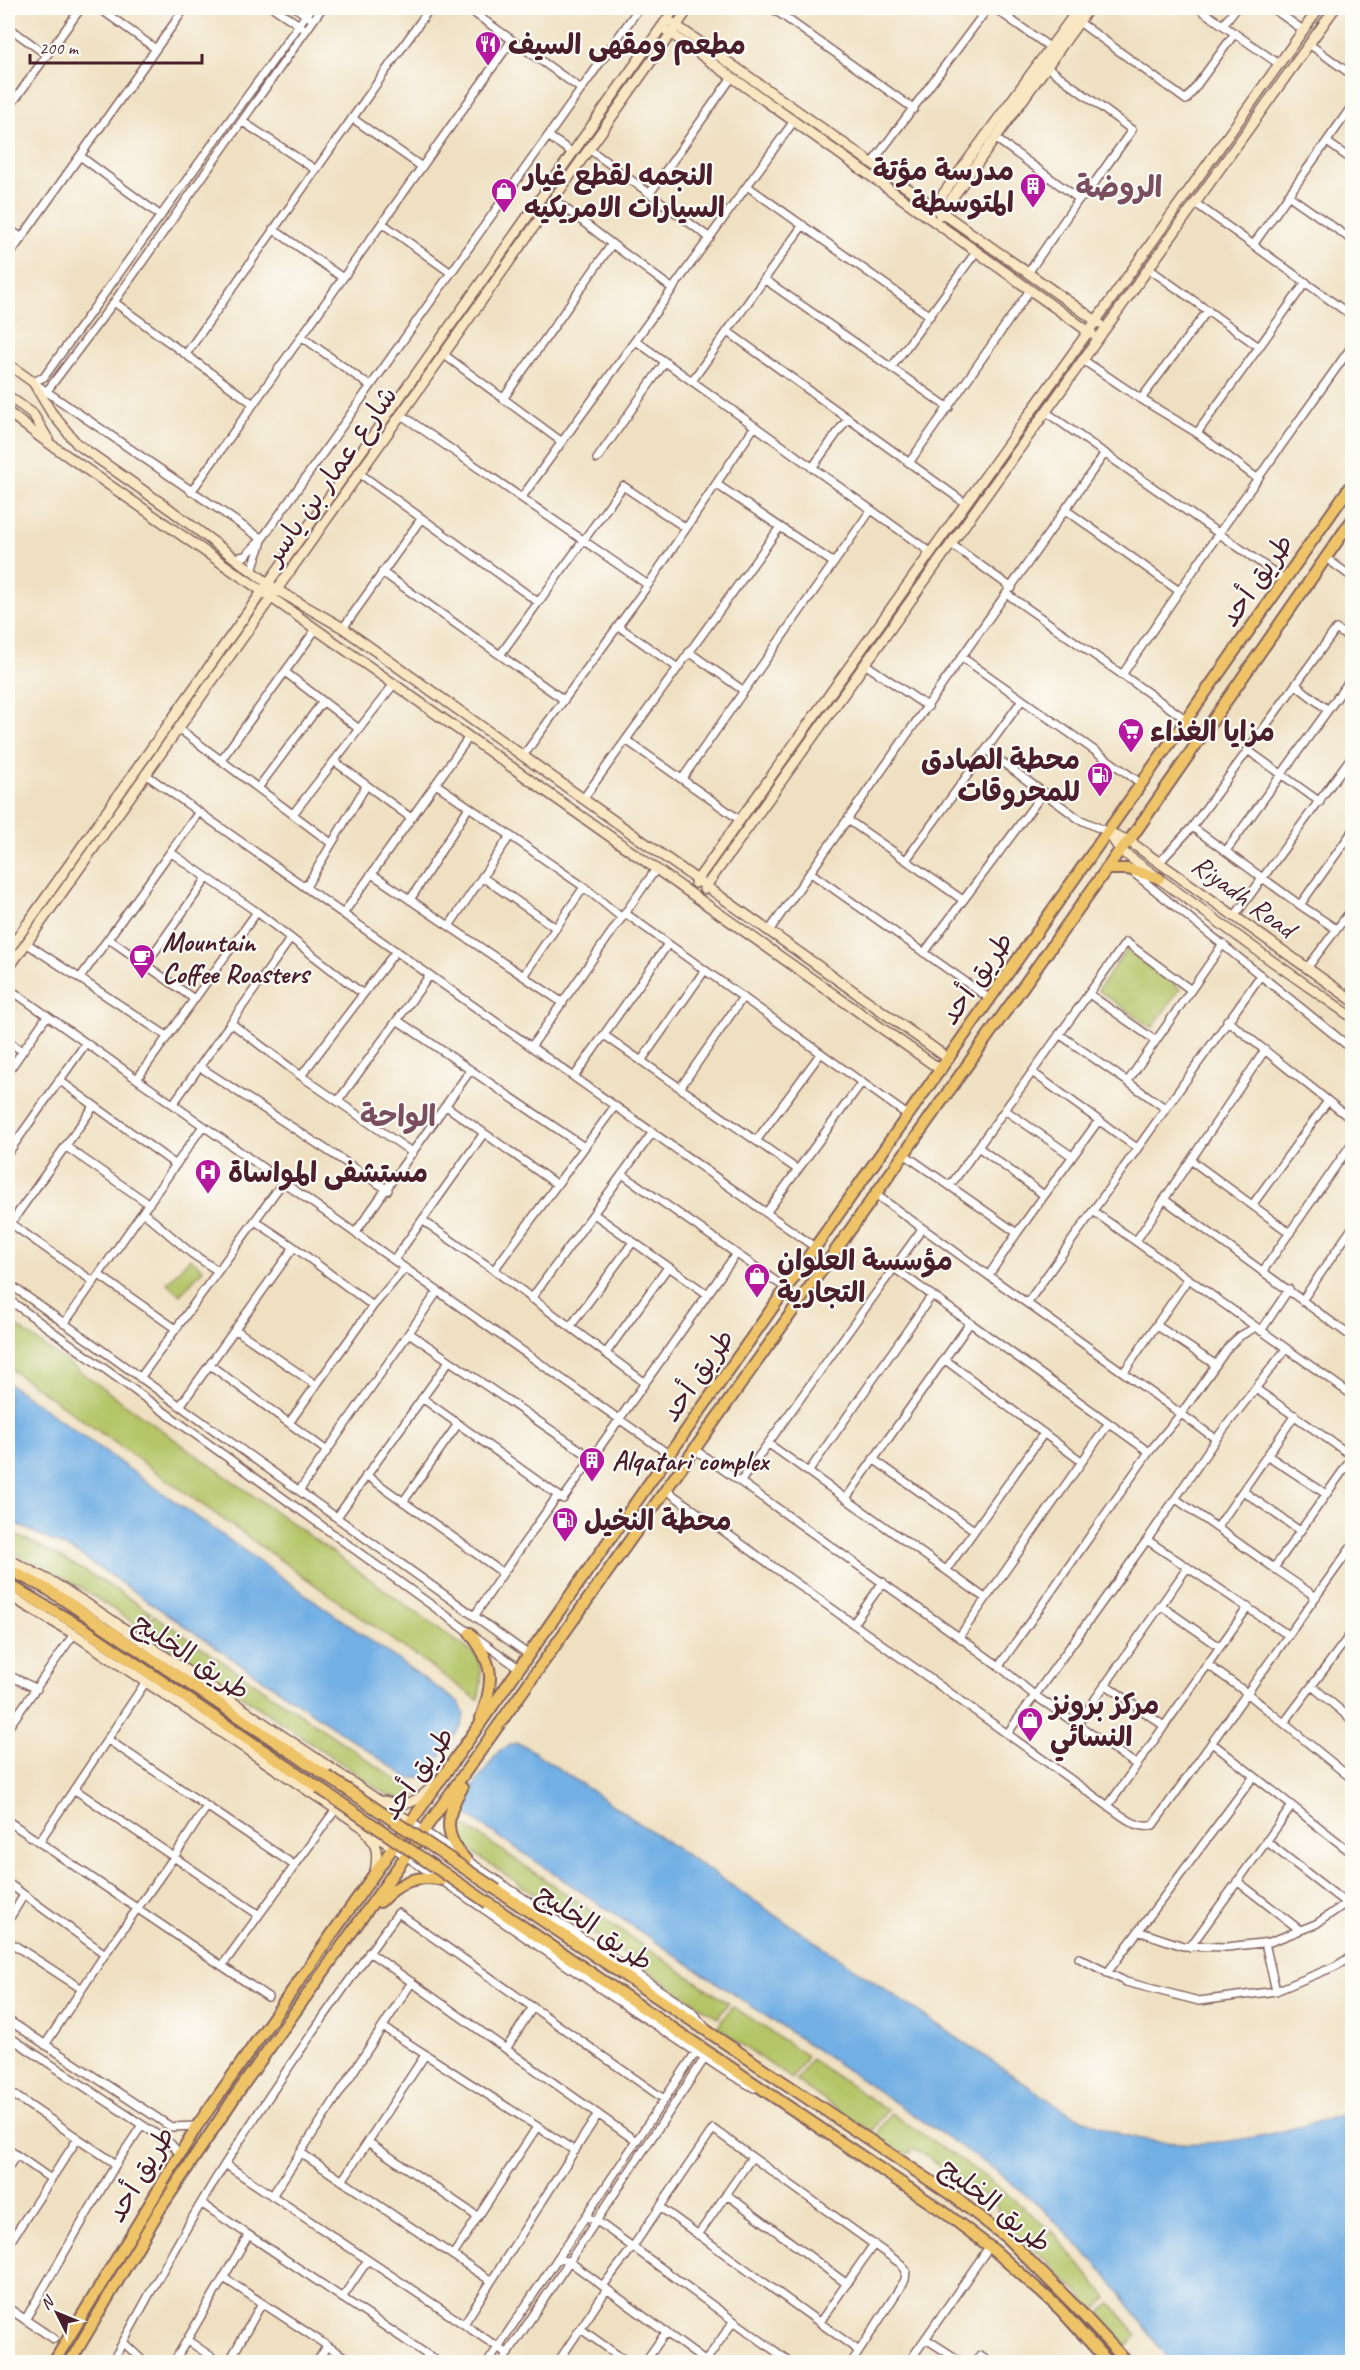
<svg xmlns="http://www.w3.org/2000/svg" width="1360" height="2370" font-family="Caveat,'Playpen Sans Arabic',sans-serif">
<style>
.green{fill:#b4c466;stroke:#7f7248;stroke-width:1.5}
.water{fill:#71afe4;stroke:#5e6788;stroke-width:1.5}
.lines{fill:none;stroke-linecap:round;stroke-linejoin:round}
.street-casing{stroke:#846360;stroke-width:10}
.secondary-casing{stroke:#846360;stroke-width:12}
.primary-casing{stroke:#846360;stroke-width:14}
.street{stroke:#fff;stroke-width:7}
.secondary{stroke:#f9e7c3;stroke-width:9}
.primary{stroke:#efc469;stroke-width:10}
.primary-bridge-casing{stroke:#846360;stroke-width:14;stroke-linecap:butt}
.primary-bridge{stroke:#efc469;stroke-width:10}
.labels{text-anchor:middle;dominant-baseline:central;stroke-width:4.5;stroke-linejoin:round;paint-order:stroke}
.poi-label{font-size:28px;font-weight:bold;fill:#4a1f2b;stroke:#fdfcf7;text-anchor:start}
.street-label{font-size:28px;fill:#4a1f2b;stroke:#fdfcf7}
.neighbourhood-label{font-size:30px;font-weight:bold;fill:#7a4f60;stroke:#fdfcf7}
</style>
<rect width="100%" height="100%" fill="#fdfcf7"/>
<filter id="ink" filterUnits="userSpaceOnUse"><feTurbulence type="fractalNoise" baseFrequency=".0167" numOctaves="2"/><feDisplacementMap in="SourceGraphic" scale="12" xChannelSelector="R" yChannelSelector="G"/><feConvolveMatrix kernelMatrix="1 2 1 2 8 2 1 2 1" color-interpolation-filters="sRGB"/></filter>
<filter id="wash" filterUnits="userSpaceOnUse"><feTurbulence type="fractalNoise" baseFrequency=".008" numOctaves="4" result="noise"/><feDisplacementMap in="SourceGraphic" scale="24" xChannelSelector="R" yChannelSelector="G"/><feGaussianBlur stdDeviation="1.35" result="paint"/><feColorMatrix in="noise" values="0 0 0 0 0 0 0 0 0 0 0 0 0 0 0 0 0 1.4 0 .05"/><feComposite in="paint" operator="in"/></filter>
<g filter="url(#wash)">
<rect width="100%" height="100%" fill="#efe0c1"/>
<path class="green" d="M 1126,950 L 1180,989 L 1152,1028 L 1098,990 Z
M 190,1258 L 203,1269 L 180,1295 L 167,1283 Z
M 8,1320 L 477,1656 C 483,1672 482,1683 478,1700 L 8,1367 Z
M 8,1531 C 60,1555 103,1580 151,1613 L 141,1628 L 78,1586 L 8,1549 Z
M 154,1615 L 418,1794 C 407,1799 401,1800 390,1796 L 144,1630 Z
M 455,1819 L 728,2003 L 718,2018 L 456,1841 Z
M 732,2006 L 807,2056 L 792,2079 L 717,2028 Z
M 811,2059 L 887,2110 L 872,2132 L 796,2081 Z
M 891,2113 L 986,2177 L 1047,2227 L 1030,2246 L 1001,2222 L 996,2204 L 915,2149 L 911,2149 L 911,2153 L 900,2152 L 876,2136 Z
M 1052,2231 L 1107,2298 L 1095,2310 L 1035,2249 Z
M 1111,2303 L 1137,2335 L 1127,2346 L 1100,2313 Z"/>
<path class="water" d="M 8,1383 L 460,1704 L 464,1714 L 462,1725 L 430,1771 L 421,1777 L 410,1779 L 77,1553 L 8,1520 Z
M 515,1743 L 525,1746 L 1064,2110 C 1083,2119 1103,2129 1123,2135 C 1202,2156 1277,2134 1352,2112 L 1352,2362 L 1170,2362 L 1108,2277 L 1045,2211 L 997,2171 L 467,1815 L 465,1804 L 468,1794 L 499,1751 Z"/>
</g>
<g filter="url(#ink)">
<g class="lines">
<g class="street-casing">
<path id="street" d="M 99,8 L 156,49
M 274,8 L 302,27
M 296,8 L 309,17
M 467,8 L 581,89
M 772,8 L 914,109
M 994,8 L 1051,48
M 1198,8 L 1279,64
M 1272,8 L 1303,30
M 1079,22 L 1186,100 L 1235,33
M 1223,25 L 1236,8
M 8,27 L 47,55
M 1309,44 L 1352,75
M 1047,67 L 1132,130 L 1085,196 L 1079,199
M 8,109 L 81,8
M 352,118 L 422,167
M 243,122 L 316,170
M 548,136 L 573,153
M 995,138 L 1079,199 L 1028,273
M 1327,142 L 1352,160
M 589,149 L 710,238
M 80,156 L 161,216
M 872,163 L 988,8
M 747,186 L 930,316
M 650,193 L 732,77
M 1288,195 L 1352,240
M 1195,203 L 1352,316
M 382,223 L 451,273
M 8,228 L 22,238
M 273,229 L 343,278
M 612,244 L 673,289
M 1253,245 L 1352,106
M 8,257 L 185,8
M 1148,268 L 1259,347
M 764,279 L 949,408
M 114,302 L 252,403
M 727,331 L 965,503
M 301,336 L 370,386
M 636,341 L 930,552
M 186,354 L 430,8
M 443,354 L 562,442
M 1083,360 L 1141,399 L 1197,433 L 1258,479
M 891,368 L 976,252
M 692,381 L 803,225
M 33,382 L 44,377 L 311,8
M 34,383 L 262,539
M 47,391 L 114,302 L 322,8
M 503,399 L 612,244 L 553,199
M 1141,399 L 1208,310
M 1046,412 L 1285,580
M 400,414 L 648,585
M 1197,433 L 1306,282
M 597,459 L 665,362
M 909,463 L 1030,290
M 812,468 L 848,418
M 359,473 L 538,602
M 716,484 L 834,563
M 191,492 L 512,40
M 522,497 L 794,121
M 1066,510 L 1179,591
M 951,544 L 1012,588
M 234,558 L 245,556 L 262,539 L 639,8
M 1326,558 L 1352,577
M 253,572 C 253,559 261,551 262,539
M 382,572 L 564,700
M 1007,594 L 1187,720
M 618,626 L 678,668
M 343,628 L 421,519
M 689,652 L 744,691
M 500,655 L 623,486 L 686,528
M 963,658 L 1142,784
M 865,664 L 928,707
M 285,672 L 359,729
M 1122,675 L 1219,533 L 1352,346
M 1296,685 L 1328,710
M 178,728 L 331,843
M 626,740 L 740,820
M 986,750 L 1079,819 L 1108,832
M 1249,751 L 1320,802
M 523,756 L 648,585 L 755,426
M 221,760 L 316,629
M 334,761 L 411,818
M 145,774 L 816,1248
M 682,779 L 871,510
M 436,784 L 584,887 L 523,976
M 258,788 L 323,701
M 583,799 L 780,527
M 293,814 L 394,684
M 848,820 L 963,900
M 1226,851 L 1352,677
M 170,852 L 257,912 L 363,994
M 906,860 L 1022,700
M 1159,863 L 1192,827
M 811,873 L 990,999
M 372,874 L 563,1003
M 1135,874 L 1352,1049
M 482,877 L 556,928
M 306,887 L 366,786
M 584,887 L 622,918
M 410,900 L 469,807
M 1300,905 L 1192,827 L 1336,629 L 1352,640
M 625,913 L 909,1116
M 343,914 L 469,737
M 1234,917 L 1352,756
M 449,926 L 510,836
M 1336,929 L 1300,905 L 1352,832
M 769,931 L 1105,453
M 109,939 L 194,999
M 26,943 L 167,1036
M 924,953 L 1044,792
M 146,964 L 207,878
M 1307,968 L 1352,909
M 80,978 L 199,812
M 8,988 L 670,1455
M 1089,994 L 1156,1041
M 397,1020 L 584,1147
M 1227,1020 L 1352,1120
M 231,1023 L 301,1076 L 413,1153
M 1059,1034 L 1165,1108
M 604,1035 L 798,1170
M 8,1041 L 22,1051
M 531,1047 L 656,869
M 641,1061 L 705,970
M 200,1067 L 388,1190
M 8,1072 L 47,1016
M 1032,1072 L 1137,1148
M 301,1076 L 396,951
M 574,1077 L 668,944
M 137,1079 L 257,912
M 59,1080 L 176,1165
M 1128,1081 L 1223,944
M 680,1088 L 743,997
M 338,1101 L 430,975
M 173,1104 L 291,938
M 446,1106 L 556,1184
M 1005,1110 L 1072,1156
M 756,1141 L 821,1053
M 65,1146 L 149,1204
M 978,1147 L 1044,1195
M 8,1153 L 86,1043
M 904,1154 L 1017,1233
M 1192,1161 L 1290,1233
M 622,1174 L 787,1289
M 950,1186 L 1126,942 L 1191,990
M 875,1194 L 1216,1439
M 1165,1200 L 1352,1337
M 1253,1204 L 1328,1101
M 1093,1211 L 1352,1395
M 143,1212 L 191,1253 L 218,1271
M 766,1213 L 862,1082
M 594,1214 L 707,1294
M 422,1220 L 494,1270 L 644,1382
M 255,1221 L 294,1247 L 373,1306
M 10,1223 L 94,1282
M 8,1227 L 94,1106
M 355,1233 L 470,1071
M 1136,1241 L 1265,1050
M 394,1260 L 484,1133
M 894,1268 L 1149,1452
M 494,1270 L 615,1106
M 1263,1271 L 1352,1143
M 99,1275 L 176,1329
M 989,1275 L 1017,1233 L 1099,1120
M 8,1283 L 529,1655
M 8,1299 L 520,1669
M 531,1299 L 653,1132
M 1303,1299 L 1352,1228
M 1028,1302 L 1261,975
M 64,1324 L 203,1126
M 1156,1325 L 1216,1365
M 570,1327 L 633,1242
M 236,1330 L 316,1385
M 1261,1331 L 1289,1289
M 409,1333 L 592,1458
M 606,1353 L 668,1267
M 944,1359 L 1081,1461
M 210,1365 L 327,1451
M 1124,1372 L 1188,1279
M 140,1378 L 283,1182
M 1256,1389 L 1352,1456
M 422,1398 L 563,1499 L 736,1254
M 180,1406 L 294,1247
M 289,1423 L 373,1306 L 405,1268
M 769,1444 L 985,1598
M 694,1449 L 959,1637 L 999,1666 L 1034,1695 L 1137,1765
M 1267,1455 L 1326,1494
M 873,1459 L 974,1530
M 809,1471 L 932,1295
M 366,1475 L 503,1573 L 475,1615
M 741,1481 L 922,1229
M 666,1490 L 1108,1806 C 1120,1814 1138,1831 1153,1825 L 1352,1546
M 299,1491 L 438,1291
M 1243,1491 L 1300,1531
M 847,1497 L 970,1323
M 1176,1499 L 1274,1568 L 1352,1458
M 403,1502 L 458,1424
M 337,1517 L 449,1361
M 1217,1528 L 1295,1415
M 1147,1540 L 1288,1635
M 1274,1568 L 1316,1597
M 947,1569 L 1044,1433
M 503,1573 L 558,1495
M 1160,1605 L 1220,1647
M 853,1624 L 883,1582
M 959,1637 L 1109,1423
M 1208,1665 L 1247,1693 L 1352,1779
M 999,1666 L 1149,1452 L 1181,1414 L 1229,1346 L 1240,1336 L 1256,1327
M 8,1675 L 37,1689
M 1105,1684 L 1164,1726
M 1312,1686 L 1352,1720
M 1284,1723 L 1352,1632
M 1077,1725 L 1187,1568
M 8,1728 L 74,1634
M 1007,1734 L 1147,1540 L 1216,1439 L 1286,1349
M 107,1739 L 294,1865
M 1212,1743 L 1352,1853
M 74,1789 L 259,1915
M 1108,1806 L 1248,1607
M 8,1821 L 268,1997
M 412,1823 L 691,2011 L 706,2028
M 1266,1841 L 1347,1904
M 39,1842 L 145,1683
M 394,1848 L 613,1997 L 726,2072 L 754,2088
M 1237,1881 L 1300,1930
M 8,1883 L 105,1954
M 8,1921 L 24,1895
M 1138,1931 L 1183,1946 L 1227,1947 L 1270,1942 L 1316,1924 L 1352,1899
M 8,1941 L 82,1989
M 1265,1943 L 1276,1991
M 1190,1947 L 1292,1806
M 369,1952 L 636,2141
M 1079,1958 L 1126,1982 L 1199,2001 L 1276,1991 L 1336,1966 L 1352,1956
M 222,1966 L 336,1809
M 1107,1973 L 1254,1776
M 8,2020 L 171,2127 L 197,2126
M 383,2027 L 575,2151
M 8,2036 L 171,2144 L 180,2154
M 45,2045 L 105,1954 L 174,1857 L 207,1806
M 506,2049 L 533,2007
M 8,2091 L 116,2164
M 368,2142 L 478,2217
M 8,2149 L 51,2179
M 301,2153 L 491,2281
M 225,2164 L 508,2354
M 8,2168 L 16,2155
M 342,2181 L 425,2055
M 726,2194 L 847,2284
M 272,2196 L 412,1982
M 201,2203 L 438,2362
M 660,2207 L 859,2351
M 586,2217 L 597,2221 L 790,2362
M 698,2235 L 752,2157
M 8,2245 L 78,2138
M 453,2255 L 537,2127
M 558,2258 L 570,2262 L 706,2362
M 224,2278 L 352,2362
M 603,2286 L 632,2248 L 713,2129 L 901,2264 L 906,2271 L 905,2280 L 852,2362
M 342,2298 L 368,2260
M 8,2308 L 54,2339
M 25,2320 L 116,2164 L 142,2125
M 820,2322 L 874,2244
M 464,2324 L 598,2114
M 581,2329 L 627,2362
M 926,2339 L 962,2362
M 187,2340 L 219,2362
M 123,2342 L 144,2362
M 112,2362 C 149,2296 184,2228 225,2164 C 279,2079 338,1995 398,1913 L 664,2099
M 174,2362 L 248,2236
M 229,2362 L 262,2303
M 317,2362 L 327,2346
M 488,2362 L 696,2052
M 502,2362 L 705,2058
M 558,2362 L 607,2289
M 645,2362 L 666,2332
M 705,2362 L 733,2322
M 909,2362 L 989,2247
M 975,2362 L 980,2356 L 990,2362"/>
</g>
<g class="secondary-casing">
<path id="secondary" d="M 671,22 L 1099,323
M 666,30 L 1092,334
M 930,212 L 1079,8
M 940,215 L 1089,8
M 8,364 L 33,382 L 51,412 L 77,444 L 171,510 L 277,590 L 343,628 L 949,1059
M 8,396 L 33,414 L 48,439
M 8,412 L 40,437 L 262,591 L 941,1070
M 1108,832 L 1120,850 L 1272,961 L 1352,1017
M 1108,832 L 1129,841 L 1352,1000
M 695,883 L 1319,8
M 704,889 L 1335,8
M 8,951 L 675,8
M 8,969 L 689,8
M 8,1559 L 54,1583 L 92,1607 L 412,1823
M 8,1595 L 74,1634 L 394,1848
M 384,1801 C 405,1808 418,1802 432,1786
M 367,1833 C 378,1846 378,1855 375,1872"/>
</g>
<g class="primary-casing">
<path id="primary" d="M 1106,869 L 1128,869 L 1159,878
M 8,1569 L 49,1590 L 327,1776
M 8,1584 L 83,1628 L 319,1788
M 470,1633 C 494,1664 495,1680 481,1718
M 462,1788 C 445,1815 443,1837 466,1860
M 497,1890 L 953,2196 L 1007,2238 L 1074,2305 L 1127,2362
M 380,1902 C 398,1884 416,1873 442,1880
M 488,1903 L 944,2212 L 994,2250 L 1060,2309 L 1108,2362
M 54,2362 L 197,2126 L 1352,484
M 70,2362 L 160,2209 L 236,2095 L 1120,850 L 1129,841 L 1352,520"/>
</g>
<use href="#street" class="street"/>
<use href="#secondary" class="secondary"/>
<use href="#primary" class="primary"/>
<g class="primary-bridge-casing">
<path id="primary-bridge" d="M 327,1776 L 497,1890
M 319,1788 L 488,1903"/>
</g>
<use href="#primary-bridge" class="primary-bridge"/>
</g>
</g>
<defs>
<g id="restaurant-pin" transform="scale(1.35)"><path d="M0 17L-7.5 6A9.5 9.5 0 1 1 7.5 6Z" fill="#b5179e" stroke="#fdfcf7"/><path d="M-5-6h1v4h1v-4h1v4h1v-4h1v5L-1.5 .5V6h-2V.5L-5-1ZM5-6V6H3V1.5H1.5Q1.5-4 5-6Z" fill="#fff"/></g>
<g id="building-pin" transform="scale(1.35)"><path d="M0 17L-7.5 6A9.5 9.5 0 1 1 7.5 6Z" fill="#b5179e" stroke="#fdfcf7"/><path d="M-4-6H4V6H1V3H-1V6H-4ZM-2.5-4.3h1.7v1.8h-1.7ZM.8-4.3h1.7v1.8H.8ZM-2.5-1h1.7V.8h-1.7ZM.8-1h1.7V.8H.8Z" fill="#fff"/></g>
<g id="shop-pin" transform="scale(1.35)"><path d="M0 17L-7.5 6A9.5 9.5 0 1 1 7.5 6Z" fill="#b5179e" stroke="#fdfcf7"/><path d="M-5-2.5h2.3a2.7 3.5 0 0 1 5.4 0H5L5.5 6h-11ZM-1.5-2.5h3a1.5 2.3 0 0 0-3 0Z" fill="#fff"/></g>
<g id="supermarket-pin" transform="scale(1.35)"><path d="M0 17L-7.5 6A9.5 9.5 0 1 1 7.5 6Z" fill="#b5179e" stroke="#fdfcf7"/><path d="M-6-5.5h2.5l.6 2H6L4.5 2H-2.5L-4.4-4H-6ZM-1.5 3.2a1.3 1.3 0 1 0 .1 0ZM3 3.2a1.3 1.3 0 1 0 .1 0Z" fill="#fff"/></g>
<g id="fuel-pin" transform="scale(1.35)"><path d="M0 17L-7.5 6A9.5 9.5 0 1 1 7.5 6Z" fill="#b5179e" stroke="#fdfcf7"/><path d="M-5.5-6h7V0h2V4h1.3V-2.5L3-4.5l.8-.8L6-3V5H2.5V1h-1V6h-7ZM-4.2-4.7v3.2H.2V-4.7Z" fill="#fff"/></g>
<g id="cafe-pin" transform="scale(1.35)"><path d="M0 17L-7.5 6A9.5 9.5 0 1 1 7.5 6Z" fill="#b5179e" stroke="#fdfcf7"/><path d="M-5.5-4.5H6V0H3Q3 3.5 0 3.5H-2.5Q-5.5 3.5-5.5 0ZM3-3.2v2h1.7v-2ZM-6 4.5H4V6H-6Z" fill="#fff"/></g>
<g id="hospital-pin" transform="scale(1.35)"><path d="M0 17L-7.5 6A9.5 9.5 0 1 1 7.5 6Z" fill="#b5179e" stroke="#fdfcf7"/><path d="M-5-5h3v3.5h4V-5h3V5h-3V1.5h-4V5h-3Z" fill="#fff"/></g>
</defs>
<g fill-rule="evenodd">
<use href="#restaurant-pin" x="488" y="44"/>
<use href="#building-pin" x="1033" y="186"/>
<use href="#shop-pin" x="504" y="191"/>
<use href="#supermarket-pin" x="1131" y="731"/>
<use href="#fuel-pin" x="1100" y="775"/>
<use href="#cafe-pin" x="142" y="957"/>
<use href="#hospital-pin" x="208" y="1172"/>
<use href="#shop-pin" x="757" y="1276"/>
<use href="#building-pin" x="592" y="1460"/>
<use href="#fuel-pin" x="565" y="1520"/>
<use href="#shop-pin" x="1030" y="1720"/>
</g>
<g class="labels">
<g class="poi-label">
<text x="508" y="44">مطعم ومقهى السيف</text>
<text x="1014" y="170" text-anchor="end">مدرسة مؤتة<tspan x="1014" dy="32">المتوسطة</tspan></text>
<text x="524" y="175">النجمه لقطع غيار<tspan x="524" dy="32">السيارات الامريكيه</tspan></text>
<text x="1150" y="731">مزايا الغذاء</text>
<text x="1080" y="759" text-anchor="end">محطة الصادق<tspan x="1080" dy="32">للمحروقات</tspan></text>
<text x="162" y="941">Mountain<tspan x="162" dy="32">Coffee Roasters</tspan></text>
<text x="228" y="1172">مستشفى المواساة</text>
<text x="777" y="1260">مؤسسة العلوان<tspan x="777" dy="32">التجارية</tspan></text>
<text x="612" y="1460">Alqatari complex</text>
<text x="584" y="1520">محطة النخيل</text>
<text x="1050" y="1704">مركز برونز<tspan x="1050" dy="32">النسائي</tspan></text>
</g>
<g class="street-label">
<text transform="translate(330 475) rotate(-55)">شارع عمار بن ياسر</text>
<text transform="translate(1256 580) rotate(-55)">طريق أحد</text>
<text transform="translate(1244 896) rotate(36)">Riyadh Road</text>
<text transform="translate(976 978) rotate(-55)">طريق أحد</text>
<text transform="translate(697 1375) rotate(-55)">طريق أحد</text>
<text transform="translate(192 1656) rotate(34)">طريق الخليج</text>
<text transform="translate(417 1773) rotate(-55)">طريق أحد</text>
<text transform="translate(595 1927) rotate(34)">طريق الخليج</text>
<text transform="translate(140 2174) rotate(-59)">طريق أحد</text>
<text transform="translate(996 2205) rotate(39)">طريق الخليج</text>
</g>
<g class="neighbourhood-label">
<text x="1119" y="187">الروضة</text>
<text x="398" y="1116">الواحة</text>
</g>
</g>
<rect width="1360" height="2370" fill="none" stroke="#fdfcf7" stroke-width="30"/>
<g transform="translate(57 2313) rotate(313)" stroke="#fdfcf7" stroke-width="4.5" paint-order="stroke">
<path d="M0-4.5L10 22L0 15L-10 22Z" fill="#4a1f2b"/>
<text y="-9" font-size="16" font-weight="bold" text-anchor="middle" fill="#4a1f2b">N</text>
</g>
<path d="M30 54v9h172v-9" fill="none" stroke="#4a1f2b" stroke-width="3"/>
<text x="39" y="54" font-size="18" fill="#4a1f2b" stroke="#fdfcf7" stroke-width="4.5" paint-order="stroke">200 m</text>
</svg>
